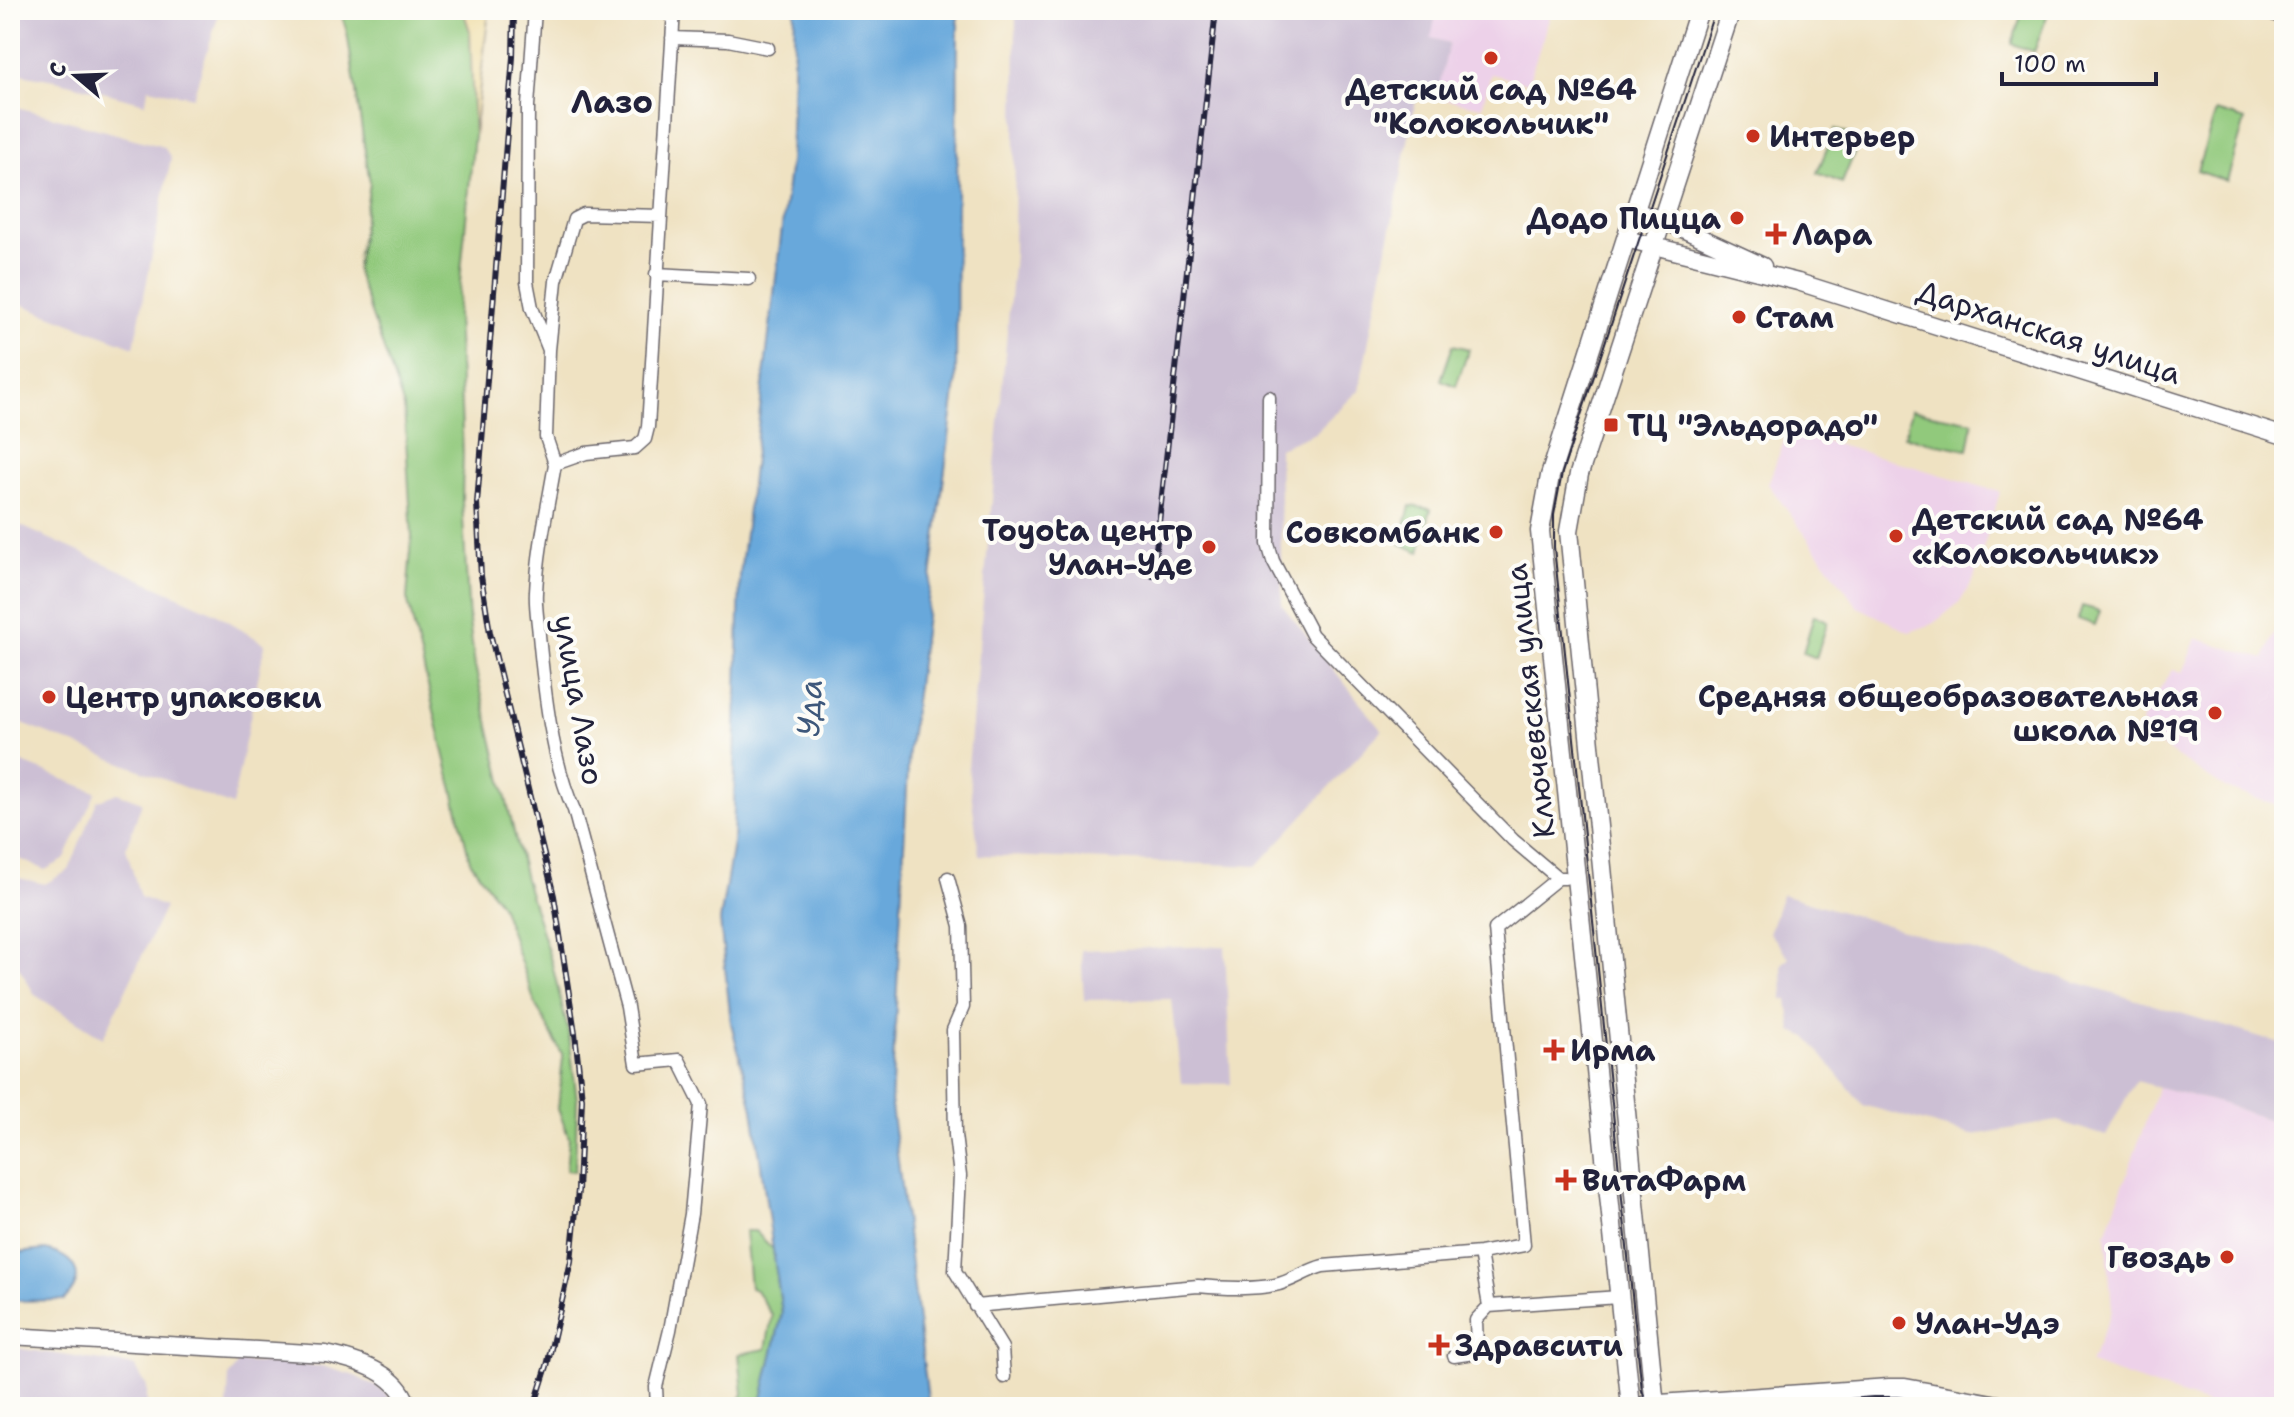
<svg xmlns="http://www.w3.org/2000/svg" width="2294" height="1417" font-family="'Shantell Sans',sans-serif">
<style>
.built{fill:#edd1e9}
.industrial{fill:#ccbfd4}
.green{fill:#91c97b;stroke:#5a765b;stroke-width:2}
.sand{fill:#eeda9e;stroke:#887e6c;stroke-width:2}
.water{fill:#68a8db;stroke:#45658b;stroke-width:2}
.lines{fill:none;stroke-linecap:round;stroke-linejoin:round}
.minor-casing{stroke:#6a656a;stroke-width:15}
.tertiary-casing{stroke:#6a656a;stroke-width:19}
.secondary-casing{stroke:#6a656a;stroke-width:21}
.minor{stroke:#fff;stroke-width:12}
.tertiary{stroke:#fff;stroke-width:16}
.secondary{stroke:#fff;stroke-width:18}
.tram{stroke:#22223b;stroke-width:2}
.rail-casing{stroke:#22223b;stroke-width:6}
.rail{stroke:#fdfcf7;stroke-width:3;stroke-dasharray:9;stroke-linecap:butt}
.poi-dot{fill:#c8321e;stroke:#fdfcf7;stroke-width:3}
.labels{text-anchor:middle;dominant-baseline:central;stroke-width:8;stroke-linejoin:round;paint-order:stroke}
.poi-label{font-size:30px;font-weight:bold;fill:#22223b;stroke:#fdfcf7;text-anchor:start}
.street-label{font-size:30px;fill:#22223b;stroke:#fdfcf7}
.neighbourhood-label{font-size:32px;font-weight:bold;fill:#22223b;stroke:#fdfcf7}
.water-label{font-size:32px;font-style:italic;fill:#3e587b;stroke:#fdfcf7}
</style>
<rect width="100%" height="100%" fill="#fdfcf7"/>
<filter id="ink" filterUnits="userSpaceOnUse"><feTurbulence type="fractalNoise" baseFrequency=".0125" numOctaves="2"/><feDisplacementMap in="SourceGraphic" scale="16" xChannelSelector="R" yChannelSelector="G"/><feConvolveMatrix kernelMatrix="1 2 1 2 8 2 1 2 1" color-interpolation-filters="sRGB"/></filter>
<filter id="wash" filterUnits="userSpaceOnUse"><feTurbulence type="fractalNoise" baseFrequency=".006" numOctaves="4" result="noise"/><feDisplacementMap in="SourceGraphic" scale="32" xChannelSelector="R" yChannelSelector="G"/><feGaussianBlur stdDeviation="1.8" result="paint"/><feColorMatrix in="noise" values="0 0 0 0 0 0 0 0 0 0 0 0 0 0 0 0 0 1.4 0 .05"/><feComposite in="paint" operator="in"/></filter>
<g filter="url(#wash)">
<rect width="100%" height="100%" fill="#efe2c2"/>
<path class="built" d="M 1455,10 L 1552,10 L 1528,83 L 1491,74 L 1482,107 L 1436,98 L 1449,43 L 1430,38 L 1436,14 L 1453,15 Z
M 1788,430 L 2000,492 L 1974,579 L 1960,602 L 1933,624 L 1909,632 L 1858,607 L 1768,484 Z
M 2284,608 L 2284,808 L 2225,788 L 2148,738 L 2142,722 L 2148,705 L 2173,670 L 2183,672 L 2196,638 L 2264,659 Z
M 2158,1087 L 2224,1104 L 2284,1125 L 2284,1407 L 2215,1407 L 2090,1364 L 2112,1310 L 2106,1233 Z"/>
<path class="industrial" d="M 10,10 L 220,10 L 193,97 L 149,88 L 145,103 L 60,81 L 10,72 Z
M 1016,10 L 1455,10 L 1453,15 L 1436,15 L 1431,38 L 1449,43 L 1438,92 L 1418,90 L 1359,390 L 1315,433 L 1279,448 L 1282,605 L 1382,730 L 1257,866 L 979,855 L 968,767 L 1014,254 Z
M 10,105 L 164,147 L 171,158 L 134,347 L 10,300 Z
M 10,521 L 214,612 L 265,644 L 232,806 L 10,719 Z
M 10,758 L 96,792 L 64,860 L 45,870 L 10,855 Z
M 117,793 L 142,802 L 126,848 L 140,897 L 165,907 L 103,1038 L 35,995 L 10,952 L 10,876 L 45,884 L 69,870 L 97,801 Z
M 1782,894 L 2284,1044 L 2284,1125 L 2224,1104 L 2135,1081 L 2106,1136 L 2057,1121 L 1972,1135 L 1863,1105 L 1807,1037 L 1792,1031 L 1788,1000 L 1783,999 L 1782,964 L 1789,957 L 1769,933 Z
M 1225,946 L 1231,1084 L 1181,1083 L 1172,999 L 1084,1000 L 1081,950 Z
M 10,1347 L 135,1366 L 147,1387 L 147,1407 L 10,1407 Z
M 239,1362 L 322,1366 L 355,1376 L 379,1388 L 388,1395 L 393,1407 L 227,1407 L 229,1376 Z"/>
<path class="green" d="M 340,10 L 463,10 L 470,31 L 474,135 L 457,314 L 463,454 L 462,501 L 469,621 L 475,666 L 525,879 L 552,964 L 569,1035 L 577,1100 L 575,1171 L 566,1170 L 569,1138 L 558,1109 L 563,1056 L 535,1003 L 501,905 L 470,861 L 407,598 L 412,537 L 404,407 L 356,270 L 370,183 L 347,32 Z
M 2023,10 L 2049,11 L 2034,52 L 2012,44 Z
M 2216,111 L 2245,120 L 2227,181 L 2197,171 Z
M 1835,129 L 1860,139 L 1842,183 L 1817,173 Z
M 1453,345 L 1469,349 L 1456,386 L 1441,380 Z
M 1911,410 L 1973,422 L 1968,450 L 1905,437 Z
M 1410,506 L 1431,509 L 1420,552 L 1400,544 Z
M 2082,606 L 2100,611 L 2095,625 L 2078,619 Z
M 1814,615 L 1828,621 L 1816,658 L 1803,653 Z
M 745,1231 L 755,1231 L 773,1249 L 782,1313 L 760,1407 L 736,1407 L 743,1394 L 739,1354 L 766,1349 L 772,1316 L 756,1290 L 750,1288 Z"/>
<path class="sand" d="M 463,10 L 489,10 L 474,135 L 470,31 Z"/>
<path class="water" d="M 795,10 L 958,10 L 956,384 L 909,748 L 891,1106 L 929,1407 L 760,1407 L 782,1313 L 753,1109 L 731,1023 L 720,921 L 733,843 L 740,575 L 790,161 Z
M 45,1250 C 74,1256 89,1276 64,1300 L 10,1301 L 10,1254 Z"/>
</g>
<g filter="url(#ink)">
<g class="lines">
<g class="minor-casing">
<path id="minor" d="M 535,10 L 528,106 L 527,282 L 532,308 L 549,350
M 2264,10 L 2284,19
M 672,38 L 728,40 L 768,48
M 656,274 L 749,279
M 1269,397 L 1268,544 L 1273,561 L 1312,635 L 1513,840 L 1558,878 L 1565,878
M 555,464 C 548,506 538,549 536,592 C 535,606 538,621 539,635 C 544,689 552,762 574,810 L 627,1007 L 636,1064 L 679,1060 L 701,1104 L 691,1214 L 670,1330 L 656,1387 L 657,1407
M 555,464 L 586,453 L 635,448 L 645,439 L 648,427 L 674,10
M 555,464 L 546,437 L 549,350 L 556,281 L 574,219 L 584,214 L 661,216
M 948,878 L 961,926 L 963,1007 L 953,1030 L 955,1135 L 960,1176 L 955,1271 L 1002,1348 L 1004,1377
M 1480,1253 L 1489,1306
M 975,1306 L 1198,1286 C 1222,1288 1251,1290 1275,1285 C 1291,1282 1307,1270 1323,1266 L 1480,1253 L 1524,1245 L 1495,929 L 1558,878
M 1454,1356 L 1474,1353 L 1477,1349 L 1476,1320 L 1489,1306 L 1619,1297"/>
</g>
<g class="tertiary-casing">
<path id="tertiary" d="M 1634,211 L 1663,220 L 1763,266
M 1626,239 L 1798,282 L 2284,436
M 10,1336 L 326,1354 C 356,1360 400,1373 408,1407"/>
</g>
<g class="secondary-casing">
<path id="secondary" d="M 1646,1405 L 1889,1388 L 1905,1388 L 2009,1407
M 1631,1407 L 1540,531 L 1550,476 L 1699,10
M 1655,1407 L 1569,531 L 1579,474 L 1731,10"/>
</g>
<use href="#minor" class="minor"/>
<use href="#tertiary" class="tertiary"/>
<use href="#secondary" class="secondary"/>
<path class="tram" d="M 1649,1407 L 1642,1391 L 1554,547 L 1554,515 L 1562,473 L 1715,10
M 1754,1407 L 1873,1397 L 1898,1397 L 1965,1407"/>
<g class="rail-casing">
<path id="rail" d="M 514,10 L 513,57 L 477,503 L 481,576 L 490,633 L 554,896 L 575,1033 L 582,1099 L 578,1190 L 571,1261 L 547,1366 L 534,1407
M 1153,576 L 1216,10"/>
</g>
<use href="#rail" class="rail"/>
</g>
</g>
<g class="poi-dot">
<circle cx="1491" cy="58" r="8"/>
<circle cx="1753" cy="136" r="8"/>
<circle cx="1737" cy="218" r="8"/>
<path d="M1772 222h8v8h8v8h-8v8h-8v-8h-8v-8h8z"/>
<circle cx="1739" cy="317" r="8"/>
<rect x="1603" y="417" width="16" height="16" rx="4"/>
<circle cx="1496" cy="532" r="8"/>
<circle cx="1896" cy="536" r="8"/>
<circle cx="1209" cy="547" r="8"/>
<circle cx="49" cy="697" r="8"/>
<circle cx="2215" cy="713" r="8"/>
<path d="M1550 1038h8v8h8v8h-8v8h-8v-8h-8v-8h8z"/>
<path d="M1562 1168h8v8h8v8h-8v8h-8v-8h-8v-8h8z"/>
<circle cx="2227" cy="1257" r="8"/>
<circle cx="1899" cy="1323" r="8"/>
<path d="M1435 1333h8v8h8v8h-8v8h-8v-8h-8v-8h8z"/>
</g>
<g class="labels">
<g class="poi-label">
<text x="1491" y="89" text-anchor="middle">Детский сад №64<tspan x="1491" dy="34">"Колокольчик"</tspan></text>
<text x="1769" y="136">Интерьер</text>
<text x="1721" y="218" text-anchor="end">Додо Пицца</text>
<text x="1792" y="234">Лара</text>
<text x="1755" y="317">Стам</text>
<text x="1627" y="425">ТЦ "Эльдорадо"</text>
<text x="1912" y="519">Детский сад №64<tspan x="1912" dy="34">«Колокольчик»</tspan></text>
<text x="1193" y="530" text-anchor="end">Toyota центр<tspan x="1193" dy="34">Улан-Уде</tspan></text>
<text x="1480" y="532" text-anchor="end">Совкомбанк</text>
<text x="2199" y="696" text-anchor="end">Средняя общеобразовательная<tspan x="2199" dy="34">школа №19</tspan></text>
<text x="65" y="697">Центр упаковки</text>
<text x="1570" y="1050">Ирма</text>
<text x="1582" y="1180">ВитаФарм</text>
<text x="2211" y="1257" text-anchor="end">Гвоздь</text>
<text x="1915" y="1323">Улан-Удэ</text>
<text x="1455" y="1345">Здравсити</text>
</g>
<g class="street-label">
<text transform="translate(2049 332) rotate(18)">Дарханская улица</text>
<text transform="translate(579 700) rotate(80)">улица Лазо</text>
<text transform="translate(1530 701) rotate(-96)">Ключевская улица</text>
</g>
<g class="neighbourhood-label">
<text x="612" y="101">Лазо</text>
</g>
<g class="water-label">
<text transform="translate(809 708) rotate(-87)">Уда</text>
</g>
</g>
<rect width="2294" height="1417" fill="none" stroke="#fdfcf7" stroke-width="40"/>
<g transform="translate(76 76) rotate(289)" stroke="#fdfcf7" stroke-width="6" paint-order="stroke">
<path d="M0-6L14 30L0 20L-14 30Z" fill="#22223b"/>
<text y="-12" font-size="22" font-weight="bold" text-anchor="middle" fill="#22223b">С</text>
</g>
<path d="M2002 72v12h154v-12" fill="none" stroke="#22223b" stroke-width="4"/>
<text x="2014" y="72" font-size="24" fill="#22223b" stroke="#fdfcf7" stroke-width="6" paint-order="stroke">100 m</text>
</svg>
